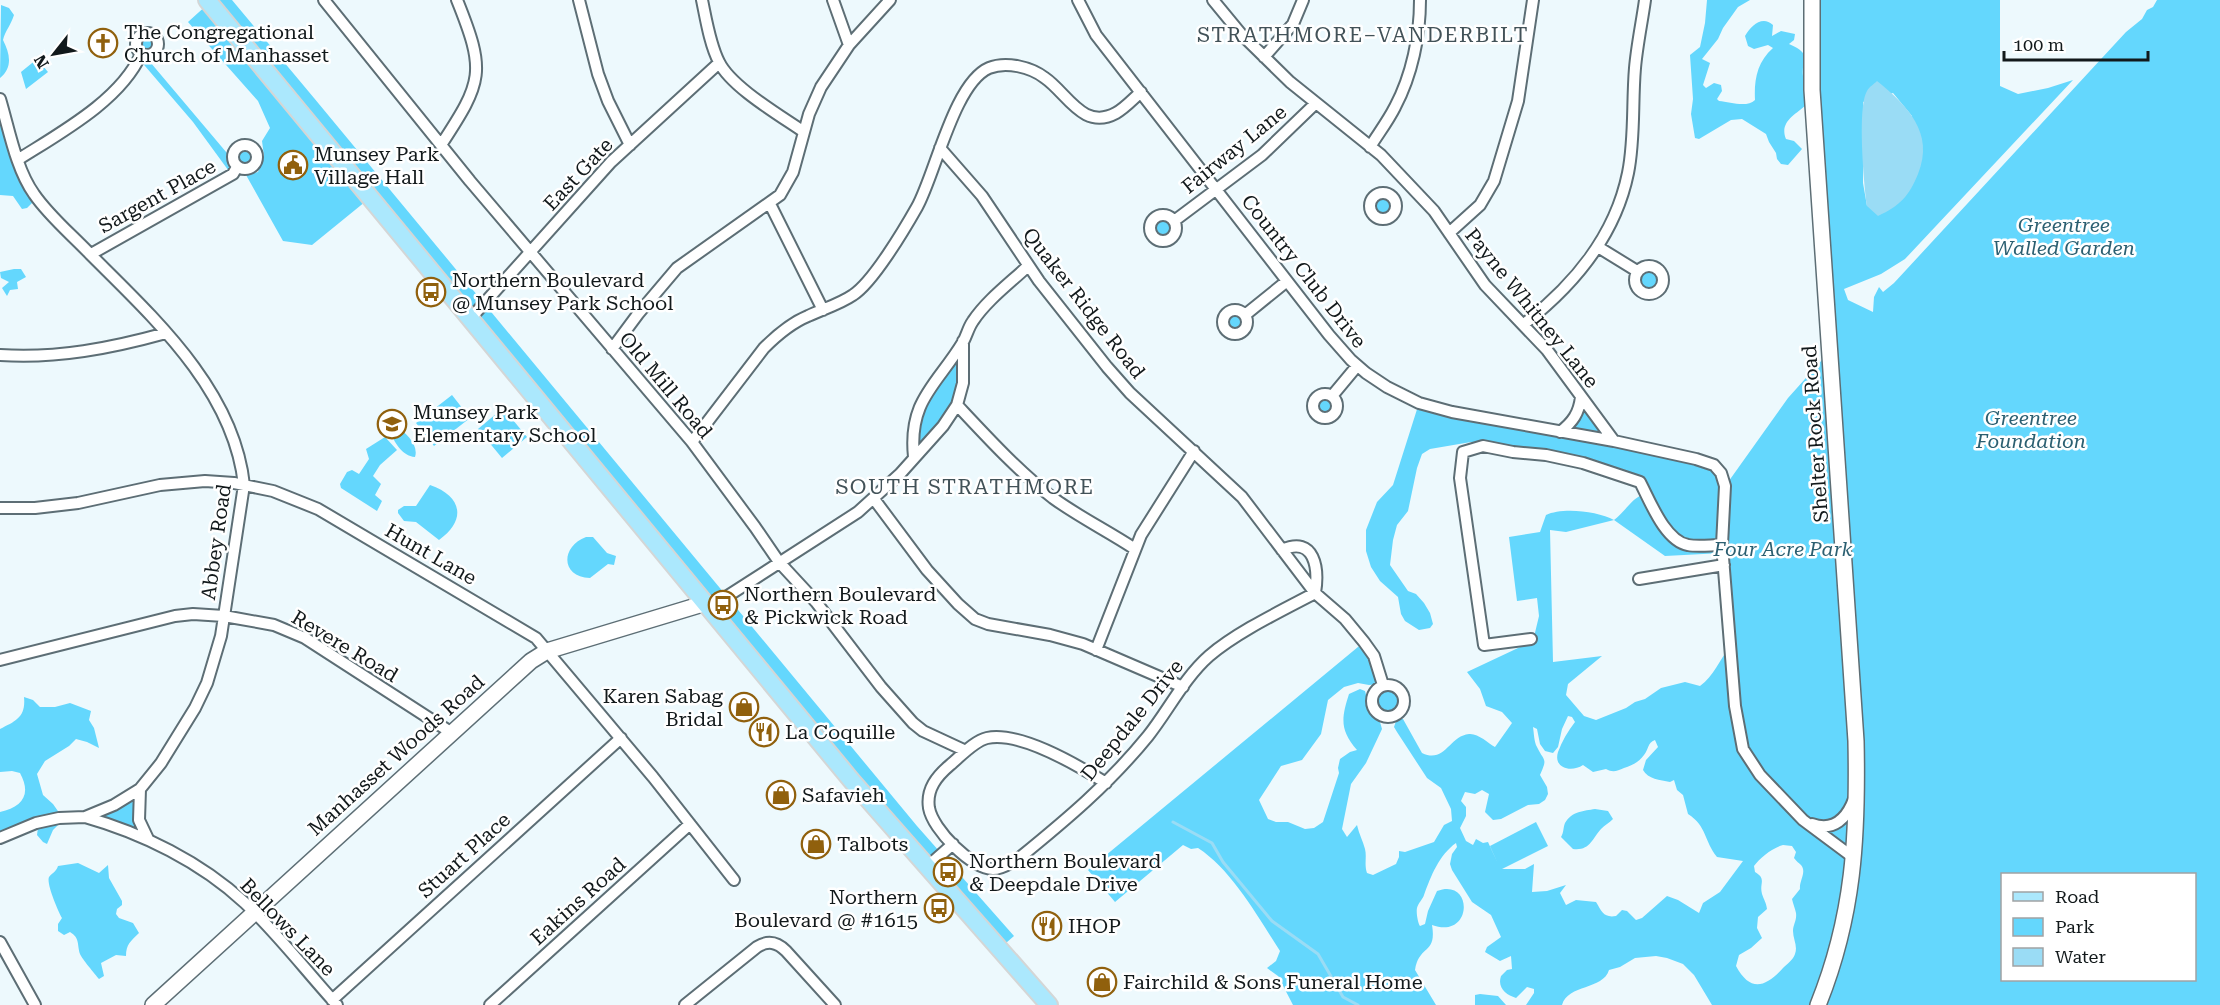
<svg xmlns="http://www.w3.org/2000/svg" width="2220" height="1005" font-family="'Roboto Serif',serif">
<style>
.green{fill:#64d7fd;fill-rule:evenodd}
.water{fill:#9adcf5}
.lines{fill:none;stroke-linecap:round;stroke-linejoin:round}
.stream{stroke:#9adcf5;stroke-width:3}
.street-casing{stroke:#5d6e75;stroke-width:14}
.secondary-casing{stroke:#5d6e75;stroke-width:18}
.primary-casing{stroke:#d4d6d6;stroke-width:20}
.street{stroke:#fff;stroke-width:10}
.secondary{stroke:#fff;stroke-width:15}
.primary{stroke:#abe8fd;stroke-width:16}
.labels{text-anchor:middle;dominant-baseline:central;stroke-width:5;stroke-linejoin:round;paint-order:stroke}
.poi-label{font-size:20px;fill:#12191b;stroke:#fff;text-anchor:start}
.street-label{font-size:20px;fill:#12191b;stroke:#fff}
.park-label{font-size:20px;font-style:italic;fill:#2b5f71;stroke:#fff}
.neighbourhood-label{font-size:21px;letter-spacing:1.5px;fill:#425258;stroke:#fff}
</style>
<rect width="100%" height="100%" fill="#edf9fd"/>
<path class="green" d="M 207,0 L 232,0 L 314,98 L 917,826 L 1014,936 L 999,949 L 371,197 L 312,245 L 283,241 L 246,175 L 258,172 L 264,156 L 262,141 L 270,128 L 258,101 L 188,22 L 209,3 Z
M 1707,0 L 1750,0 L 1738,7 L 1723,28 L 1718,39 L 1702,59 L 1710,63 L 1703,85 L 1706,88 L 1714,83 L 1721,85 L 1722,91 L 1717,99 L 1719,101 C 1730,102 1747,108 1755,100 C 1754,80 1757,62 1773,48 L 1768,45 L 1754,49 L 1748,46 L 1745,36 C 1751,26 1762,15 1773,25 L 1772,36 L 1781,31 L 1795,34 L 1794,40 L 1789,44 C 1813,54 1801,59 1803,76 C 1804,86 1806,95 1806,105 C 1795,115 1779,122 1786,139 L 1794,141 L 1802,149 L 1788,165 L 1781,164 L 1777,159 L 1776,153 L 1769,142 L 1766,134 L 1742,119 L 1731,120 L 1699,139 L 1695,138 L 1691,114 L 1693,99 L 1690,55 L 1700,47 L 1705,23 Z
M 1811,0 L 2000,0 L 2000,86 L 2018,94 L 2048,88 L 2073,80 L 1905,259 L 1881,274 L 1844,289 L 1848,300 L 1873,312 L 1874,297 L 1879,287 L 1883,292 L 1894,283 L 2126,32 L 2142,19 L 2147,10 L 2153,7 L 2157,0 L 2220,0 L 2220,1005 L 1712,1005 L 1694,975 L 1683,964 L 1667,958 L 1656,956 L 1635,958 L 1620,967 L 1609,970 C 1603,990 1568,984 1562,1005 L 1526,1005 L 1534,993 L 1534,989 L 1527,987 L 1516,998 C 1506,995 1497,988 1501,976 L 1507,970 L 1512,969 L 1511,956 L 1500,961 L 1485,952 L 1487,947 L 1501,937 L 1491,915 L 1472,902 L 1452,870 L 1450,864 L 1452,854 L 1457,847 L 1456,843 C 1439,855 1431,876 1424,895 C 1423,899 1418,903 1417,908 C 1416,913 1418,923 1420,926 L 1425,924 L 1428,911 L 1437,891 C 1474,877 1473,940 1432,925 C 1437,955 1419,944 1415,970 L 1436,1005 L 1293,1005 L 1278,976 L 1267,968 L 1276,961 L 1280,951 C 1258,917 1232,870 1198,848 L 1191,849 L 1183,845 L 1115,902 L 1088,870 L 1364,642 L 1378,684 L 1369,685 L 1358,683 L 1344,687 L 1328,700 L 1321,734 L 1302,760 L 1281,766 L 1259,800 L 1268,819 L 1276,822 L 1288,822 L 1305,829 L 1314,828 L 1323,822 L 1339,773 L 1338,768 L 1340,759 L 1350,752 L 1357,750 C 1340,730 1341,719 1349,694 L 1360,689 L 1365,691 L 1368,702 L 1380,722 L 1382,729 L 1366,763 L 1351,784 L 1342,829 L 1347,837 L 1357,825 C 1359,834 1363,841 1365,849 C 1367,857 1364,864 1367,873 L 1373,875 L 1396,864 L 1399,857 L 1399,851 L 1405,852 L 1434,842 L 1444,825 L 1452,821 L 1451,809 L 1441,788 L 1427,778 L 1397,732 L 1394,727 L 1397,718 L 1403,719 L 1422,753 C 1445,764 1449,736 1469,734 C 1478,733 1488,743 1495,747 L 1512,723 L 1502,712 L 1486,706 L 1480,689 L 1467,672 L 1533,641 L 1539,616 L 1537,598 L 1517,601 L 1509,537 L 1540,532 L 1546,515 C 1562,507 1598,511 1614,520 C 1624,513 1634,496 1643,495 L 1640,482 L 1583,463 L 1471,442 L 1430,449 L 1422,454 L 1417,468 L 1408,511 L 1397,525 L 1393,540 L 1390,565 L 1408,591 L 1416,594 L 1424,603 L 1430,613 L 1433,624 L 1430,628 L 1419,630 L 1405,621 L 1401,614 L 1398,597 L 1380,581 L 1371,567 L 1366,551 L 1366,530 L 1377,502 L 1393,485 L 1419,403 L 1560,432 L 1581,397 L 1614,441 L 1710,463 L 1726,485 L 1788,398 L 1830,351 ZM 1893,93 L 1912,116 L 1867,206 L 1863,183 L 1863,102 ZM 1614,520 L 1665,556 L 1722,553 L 1730,647 C 1719,660 1714,676 1700,686 L 1685,682 L 1661,688 L 1645,699 L 1635,702 L 1626,708 L 1596,720 L 1584,716 L 1566,695 L 1568,684 L 1602,656 L 1553,662 L 1550,530 L 1566,532 ZM 1568,716 L 1572,717 L 1575,722 C 1568,731 1562,741 1558,752 C 1553,768 1571,773 1583,765 L 1593,772 L 1606,769 C 1613,773 1617,771 1624,768 C 1633,765 1639,762 1644,755 C 1649,749 1647,743 1655,740 L 1658,747 L 1646,760 L 1643,770 C 1648,779 1660,780 1670,782 L 1674,780 L 1677,790 L 1683,795 L 1688,814 C 1707,826 1704,841 1717,857 L 1743,861 L 1720,892 L 1703,903 L 1699,913 L 1678,900 L 1667,896 L 1642,918 L 1636,920 L 1627,911 L 1622,910 L 1616,916 C 1604,918 1602,912 1596,902 L 1576,900 L 1566,905 L 1560,893 L 1566,885 L 1547,891 L 1532,892 L 1534,864 L 1525,869 L 1502,869 L 1548,846 L 1536,822 L 1490,846 L 1498,864 L 1488,842 L 1483,843 L 1476,839 L 1473,845 L 1466,841 L 1460,828 L 1466,816 L 1466,807 L 1461,801 L 1465,792 L 1475,794 L 1482,790 L 1489,794 L 1485,812 L 1493,820 L 1501,819 L 1528,805 L 1539,804 L 1545,800 L 1548,794 L 1547,787 L 1540,775 C 1548,757 1544,762 1537,747 C 1534,742 1534,733 1533,727 L 1537,729 L 1540,744 L 1545,751 L 1553,753 L 1558,747 L 1562,729 ZM 1783,845 L 1792,846 L 1796,852 L 1794,858 C 1796,861 1799,863 1801,865 C 1807,872 1799,881 1800,889 L 1792,899 C 1793,904 1795,908 1796,913 C 1797,920 1793,925 1793,931 C 1793,939 1798,946 1795,954 C 1793,960 1787,964 1783,968 C 1765,988 1750,992 1736,966 L 1739,955 L 1751,948 L 1762,938 L 1757,928 L 1758,917 L 1767,909 C 1766,902 1764,900 1762,894 C 1759,883 1767,879 1755,872 L 1754,866 C 1760,858 1772,848 1783,845 ZM 2002,874 L 2194,874 L 2194,980 L 2002,980 Z
M 1,5 L 9,8 L 14,15 C 11,25 5,31 3,40 C 10,54 13,67 0,78 Z
M 144,32 L 153,34 L 158,43 L 154,53 L 145,56 L 232,159 C 234,148 242,140 253,148 L 257,158 L 253,166 L 241,169 L 231,174 L 193,122 L 139,59 L 136,40 Z
M 37,59 L 48,72 L 26,89 L 21,72 Z
M 0,99 L 34,201 L 27,208 L 22,209 L 13,196 L 0,195 Z
M1370 206a13 13 0 1 1 26 0a13 13 0 1 1-26 0Z
M1150 228a13 13 0 1 1 26 0a13 13 0 1 1-26 0Z
M1635 280a14 14 0 1 1 28 0a14 14 0 1 1-28 0Z
M 14,269 L 21,269 L 26,277 L 17,282 L 18,289 L 10,290 L 7,296 L 2,288 L 9,282 L 1,278 L 0,272 Z
M1223 322a12 12 0 1 1 24 0a12 12 0 1 1-24 0Z
M 963,341 L 961,395 L 914,457 L 915,420 Z
M1313 406a12 12 0 1 1 24 0a12 12 0 1 1-24 0Z
M 452,395 L 470,418 L 434,446 L 416,423 Z
M 503,408 L 527,437 L 502,458 L 478,429 Z
M 396,426 C 406,433 419,445 415,457 C 402,456 394,442 390,431 L 392,427 Z
M 385,437 L 397,450 L 380,465 L 373,476 L 381,484 L 375,495 L 382,501 L 377,511 L 341,488 L 340,484 L 347,472 L 352,470 L 359,474 L 369,459 L 366,449 Z
M 430,485 C 462,496 467,520 439,540 L 416,522 L 404,521 L 398,513 L 398,510 L 404,506 L 416,506 Z
M 586,537 L 593,537 L 607,553 L 616,556 L 614,565 L 608,564 L 590,578 C 561,577 560,547 586,537 Z
M1372 701a16 16 0 1 1 32 0a16 16 0 1 1-32 0Z
M 24,697 L 33,700 L 40,707 L 55,707 L 70,703 L 91,711 L 89,720 L 94,728 L 99,748 L 87,742 L 76,739 L 69,746 L 45,761 L 37,774 L 43,795 L 53,804 L 60,814 L 60,823 L 53,830 L 47,844 L 43,842 L 37,835 L 39,820 L 25,822 L 0,835 L 0,812 C 22,807 32,795 20,773 L 12,771 L 0,772 L 0,729 C 16,721 26,717 24,697 Z
M 140,789 L 139,812 L 148,839 L 85,817 Z
M 1595,809 L 1608,811 L 1613,819 C 1609,823 1605,825 1601,829 C 1592,839 1590,851 1573,849 L 1561,837 C 1564,832 1563,828 1565,823 C 1572,811 1584,811 1595,809 Z
M 78,863 L 99,873 L 108,865 L 109,878 L 122,901 L 122,905 L 117,909 L 116,914 L 119,918 L 133,923 L 139,933 C 131,941 126,944 126,956 L 116,955 L 101,963 L 104,976 L 99,979 C 95,974 82,959 80,954 C 77,944 80,938 70,932 L 64,935 L 58,931 L 58,924 L 62,918 C 58,911 46,883 49,877 C 53,872 56,872 58,866 Z
M 1480,994 L 1498,996 L 1506,1005 L 1475,1005 L 1475,995 Z"/>
<path class="water" d="M 1877,81 C 1907,105 1935,133 1918,174 C 1909,196 1900,206 1878,216 L 1867,206 C 1864,185 1857,107 1867,91 C 1869,87 1874,84 1877,81 Z"/>
<g class="lines">
<path class="stream" d="M 1173,822 L 1212,843 L 1223,862 L 1272,921 L 1318,954 L 1343,997 L 1358,1005"/>
<g class="street-casing">
<path id="street" d="M 324,0 L 470,181 L 692,442 L 755,527 L 779,562 L 816,602 L 881,687 L 913,723 L 923,731 L 966,751
M 579,0 L 598,74 L 608,101 L 630,145
M 702,0 C 706,19 710,45 719,62 C 731,87 781,116 804,132
M 833,0 L 849,45
M 1078,0 L 1096,35 L 1329,335 L 1351,360 L 1366,373 L 1387,387 L 1419,403 L 1452,412 L 1614,441 L 1696,459 L 1714,465 L 1721,473 L 1725,486 L 1722,545 L 1735,706 L 1743,749 L 1760,775 L 1803,820 L 1854,858
M 1213,0 L 1241,34 L 1290,82 L 1381,155 L 1434,211 L 1485,285 L 1547,350 L 1614,441
M136 44a11 11 0 1 1 22 0a11 11 0 1 1-22 0Z
M 1264,57 L 1293,24 L 1303,0
M 0,99 C 9,129 16,169 34,194 C 49,216 71,234 90,254 C 154,318 234,390 244,485 L 221,636 L 207,683 L 195,708 L 161,763 L 140,789 L 114,805 L 85,817 L 59,818 L 36,823 L 0,838
M233 157a12 12 0 1 1 24 0a12 12 0 1 1-24 0Z
M 441,145 C 483,81 486,72 457,0
M 1370,147 C 1378,134 1388,121 1395,107 C 1412,75 1420,36 1420,0
M 940,148 L 982,196 L 1039,281 L 1107,367 L 1130,393 L 1242,497 L 1315,593 L 1345,619 L 1364,642 L 1374,656 L 1383,685
M 19,159 C 60,133 121,100 141,54
M1370 206a13 13 0 1 1 26 0a13 13 0 1 1-26 0Z
M 770,204 L 823,310
M1150 228a13 13 0 1 1 26 0a13 13 0 1 1-26 0Z
M 1174,221 L 1262,155 L 1316,103
M 1449,233 L 1480,205 L 1494,181 L 1518,101 L 1533,0
M 1598,247 L 1637,271
M 91,254 L 233,174 L 237,167
M1635 280a14 14 0 1 1 28 0a14 14 0 1 1-28 0Z
M1223 322a12 12 0 1 1 24 0a12 12 0 1 1-24 0Z
M 1245,315 L 1287,281
M 471,318 L 611,162 L 719,63
M 1524,324 C 1574,285 1615,237 1628,173 C 1635,139 1632,103 1635,68 C 1637,45 1642,22 1645,0
M 612,349 L 638,314 L 677,268 L 780,195 L 793,172 L 809,114 L 821,87 L 849,45 L 890,0
M 0,355 C 56,359 112,348 166,333
M1313 406a12 12 0 1 1 24 0a12 12 0 1 1-24 0Z
M 1332,396 L 1357,366
M 957,405 C 987,437 1018,471 1053,498 C 1079,517 1108,531 1135,549
M 1560,432 C 1573,422 1579,413 1581,397
M 692,442 L 764,348 C 777,335 791,323 808,316 C 823,309 840,304 853,295 C 873,282 904,230 917,207 C 935,175 954,83 989,68 C 1006,61 1031,67 1045,78 C 1067,93 1083,131 1116,113 C 1125,108 1133,99 1141,92
M 914,457 C 908,400 937,385 963,342 C 967,335 968,328 973,321 C 987,300 1010,283 1028,266
M 874,499 L 927,570 L 958,604 L 975,619 L 988,624 L 1050,635 L 1083,644 L 1183,687
M 0,508 L 35,508 L 78,503 L 160,485 L 205,481 L 234,483 L 273,491 L 318,509 L 536,638 L 653,777 L 734,880
M 1639,579 L 1724,565
M 706,603 L 723,599 L 858,512 L 900,474 L 943,426 L 957,405 L 963,383 L 963,341
M 1531,639 L 1484,645 L 1460,478 L 1463,452 L 1483,446 L 1513,452 L 1546,455 L 1583,463 L 1640,482 C 1650,501 1665,541 1688,545 C 1698,547 1711,545 1722,545
M 1096,650 L 1141,535 L 1194,451
M 0,660 L 175,616 L 193,614 L 224,616 L 274,625 L 305,638 L 452,733
M1372 701a16 16 0 1 1 32 0a16 16 0 1 1-32 0Z
M 1106,783 C 1079,766 1020,731 987,738 C 974,741 961,756 950,765 C 937,776 926,789 929,808 C 933,830 971,868 993,869 C 1002,869 1010,863 1018,859 C 1066,820 1109,784 1148,736 C 1168,711 1184,678 1209,656 C 1237,632 1281,611 1315,593 C 1319,569 1315,535 1282,550
M 140,789 L 139,820 L 148,839
M 85,817 C 142,833 201,862 245,903 C 278,934 306,971 337,1005
M 1812,824 C 1834,832 1847,818 1854,799
M 927,867 L 953,844
M 0,942 L 35,1005
M 332,1000 L 621,738
M 490,1005 L 690,824
M 685,1005 L 757,947 C 768,940 777,942 786,951 L 835,1005"/>
</g>
<g class="secondary-casing">
<path id="secondary" d="M 1812,0 L 1812,90 L 1856,741 C 1858,836 1854,916 1818,1005
M 153,1005 L 531,661 L 547,651 L 706,603"/>
</g>
<g class="primary-casing">
<path id="primary" d="M 207,0 L 851,780 L 1049,1005"/>
</g>
<use href="#street" class="street"/>
<use href="#secondary" class="secondary"/>
<use href="#primary" class="primary"/>
</g>
<defs>
<g id="church-ring" transform="scale(1.5)"><circle r="9.5" fill="#fff" stroke="#90600d" stroke-width="1.5"/><path d="M-1.2-6h2.4v3.5h3.3v2.4h-3.3V6h-2.4V-.1h-3.3v-2.4h3.3Z" fill="#90600d"/></g>
<g id="civic-ring" transform="scale(1.5)"><circle r="9.5" fill="#fff" stroke="#90600d" stroke-width="1.5"/><path d="M-.6-6.5H3V-4.5H.6V-3L4-1V1h2V6H-6V1h2V-1L-.6-3ZM-1.2 2.5V6h2.4V2.5Z" fill="#90600d"/></g>
<g id="bus-ring" transform="scale(1.5)"><circle r="9.5" fill="#fff" stroke="#90600d" stroke-width="1.5"/><path d="M-5-6H5V4H4V6H2V4H-2V6H-4V4H-5ZM-3.5-4V0h7V-4ZM-3.5 1.2v1.5H-2V1.2ZM2 1.2v1.5H3.5V1.2Z" fill="#90600d"/></g>
<g id="school-ring" transform="scale(1.5)"><circle r="9.5" fill="#fff" stroke="#90600d" stroke-width="1.5"/><path d="M0-5L7-2L0 1L-7-2ZM-4 1L0 2.5L4 1V4Q0 6-4 4Z" fill="#90600d"/></g>
<g id="shop-ring" transform="scale(1.5)"><circle r="9.5" fill="#fff" stroke="#90600d" stroke-width="1.5"/><path d="M-5-2.5h2.3a2.7 3.5 0 0 1 5.4 0H5L5.5 6h-11ZM-1.5-2.5h3a1.5 2.3 0 0 0-3 0Z" fill="#90600d"/></g>
<g id="restaurant-ring" transform="scale(1.5)"><circle r="9.5" fill="#fff" stroke="#90600d" stroke-width="1.5"/><path d="M-5-6h1v4h1v-4h1v4h1v-4h1v5L-1.5 .5V6h-2V.5L-5-1ZM5-6V6H3V1.5H1.5Q1.5-4 5-6Z" fill="#90600d"/></g>
</defs>
<g fill-rule="evenodd">
<use href="#church-ring" x="103" y="43"/>
<use href="#civic-ring" x="293" y="165"/>
<use href="#bus-ring" x="431" y="292"/>
<use href="#school-ring" x="392" y="424"/>
<use href="#bus-ring" x="723" y="605"/>
<use href="#shop-ring" x="744" y="707"/>
<use href="#restaurant-ring" x="764" y="732"/>
<use href="#shop-ring" x="781" y="795"/>
<use href="#shop-ring" x="816" y="844"/>
<use href="#bus-ring" x="948" y="872"/>
<use href="#bus-ring" x="939" y="908"/>
<use href="#restaurant-ring" x="1047" y="926"/>
<use href="#shop-ring" x="1102" y="982"/>
</g>
<g class="labels">
<g class="poi-label">
<text x="124" y="32">The Congregational<tspan x="124" dy="23">Church of Manhasset</tspan></text>
<text x="314" y="154">Munsey Park<tspan x="314" dy="23">Village Hall</tspan></text>
<text x="452" y="280">Northern Boulevard<tspan x="452" dy="23">@ Munsey Park School</tspan></text>
<text x="413" y="412">Munsey Park<tspan x="413" dy="23">Elementary School</tspan></text>
<text x="744" y="594">Northern Boulevard<tspan x="744" dy="23">&amp; Pickwick Road</tspan></text>
<text x="723" y="696" text-anchor="end">Karen Sabag<tspan x="723" dy="23">Bridal</tspan></text>
<text x="785" y="732">La Coquille</text>
<text x="802" y="795">Safavieh</text>
<text x="837" y="844">Talbots</text>
<text x="969" y="861">Northern Boulevard<tspan x="969" dy="23">&amp; Deepdale Drive</tspan></text>
<text x="918" y="897" text-anchor="end">Northern<tspan x="918" dy="23">Boulevard @ #1615</tspan></text>
<text x="1068" y="926">IHOP</text>
<text x="1123" y="982">Fairchild &amp; Sons Funeral Home</text>
</g>
<g class="street-label">
<text transform="translate(1234 149) rotate(-39)">Fairway Lane</text>
<text transform="translate(578 174) rotate(-47)">East Gate</text>
<text transform="translate(157 196) rotate(-29)">Sargent Place</text>
<text transform="translate(1304 271) rotate(52)">Country Club Drive</text>
<text transform="translate(1084 303) rotate(52)">Quaker Ridge Road</text>
<text transform="translate(1532 308) rotate(51)">Payne Whitney Lane</text>
<text transform="translate(666 385) rotate(50)">Old Mill Road</text>
<text transform="translate(1815 434) rotate(-94)">Shelter Rock Road</text>
<text transform="translate(216 542) rotate(-82)">Abbey Road</text>
<text transform="translate(431 554) rotate(30)">Hunt Lane</text>
<text transform="translate(345 646) rotate(31)">Revere Road</text>
<text transform="translate(1132 720) rotate(-51)">Deepdale Drive</text>
<text transform="translate(396 755) rotate(-42)">Manhasset Woods Road</text>
<text transform="translate(464 855) rotate(-42)">Stuart Place</text>
<text transform="translate(578 901) rotate(-42)">Eakins Road</text>
<text transform="translate(288 927) rotate(46)">Bellows Lane</text>
</g>
<g class="park-label">
<text x="2064" y="225">Greentree<tspan x="2064" dy="23">Walled Garden</tspan></text>
<text x="2031" y="418">Greentree<tspan x="2031" dy="23">Foundation</tspan></text>
<text x="1783" y="549">Four Acre Park</text>
</g>
<g class="neighbourhood-label">
<text x="1363" y="35">STRATHMORE–VANDERBILT</text>
<text x="965" y="487">SOUTH STRATHMORE</text>
</g>
</g>
<rect x="2001" y="873" width="195" height="108" fill="#ffffff" stroke="#a0a3a4" stroke-width="1.5"/>
<rect x="2013" y="892" width="30" height="9" fill="#abe8fd" stroke="#a0a3a4" stroke-width="1.5"/>
<text x="2055" y="903" font-size="18" fill="#12191b">Road</text>
<rect x="2013" y="918" width="30" height="18" fill="#64d7fd" stroke="#a0a3a4" stroke-width="1.5"/>
<text x="2055" y="933" font-size="18" fill="#12191b">Park</text>
<rect x="2013" y="948" width="30" height="18" fill="#9adcf5" stroke="#a0a3a4" stroke-width="1.5"/>
<text x="2055" y="963" font-size="18" fill="#12191b">Water</text>
<g transform="translate(54 54) rotate(239)" stroke="#ffffff" stroke-width="4.5" paint-order="stroke">
<path d="M0-4.5L10 22L0 15L-10 22Z" fill="#12191b"/>
<text y="-9" font-size="16" font-weight="bold" text-anchor="middle" fill="#12191b">N</text>
</g>
<path d="M2004 51v9h144v-9" fill="none" stroke="#12191b" stroke-width="3"/>
<text x="2013" y="51" font-size="18" fill="#12191b" stroke="#ffffff" stroke-width="4.5" paint-order="stroke">100 m</text>
</svg>
